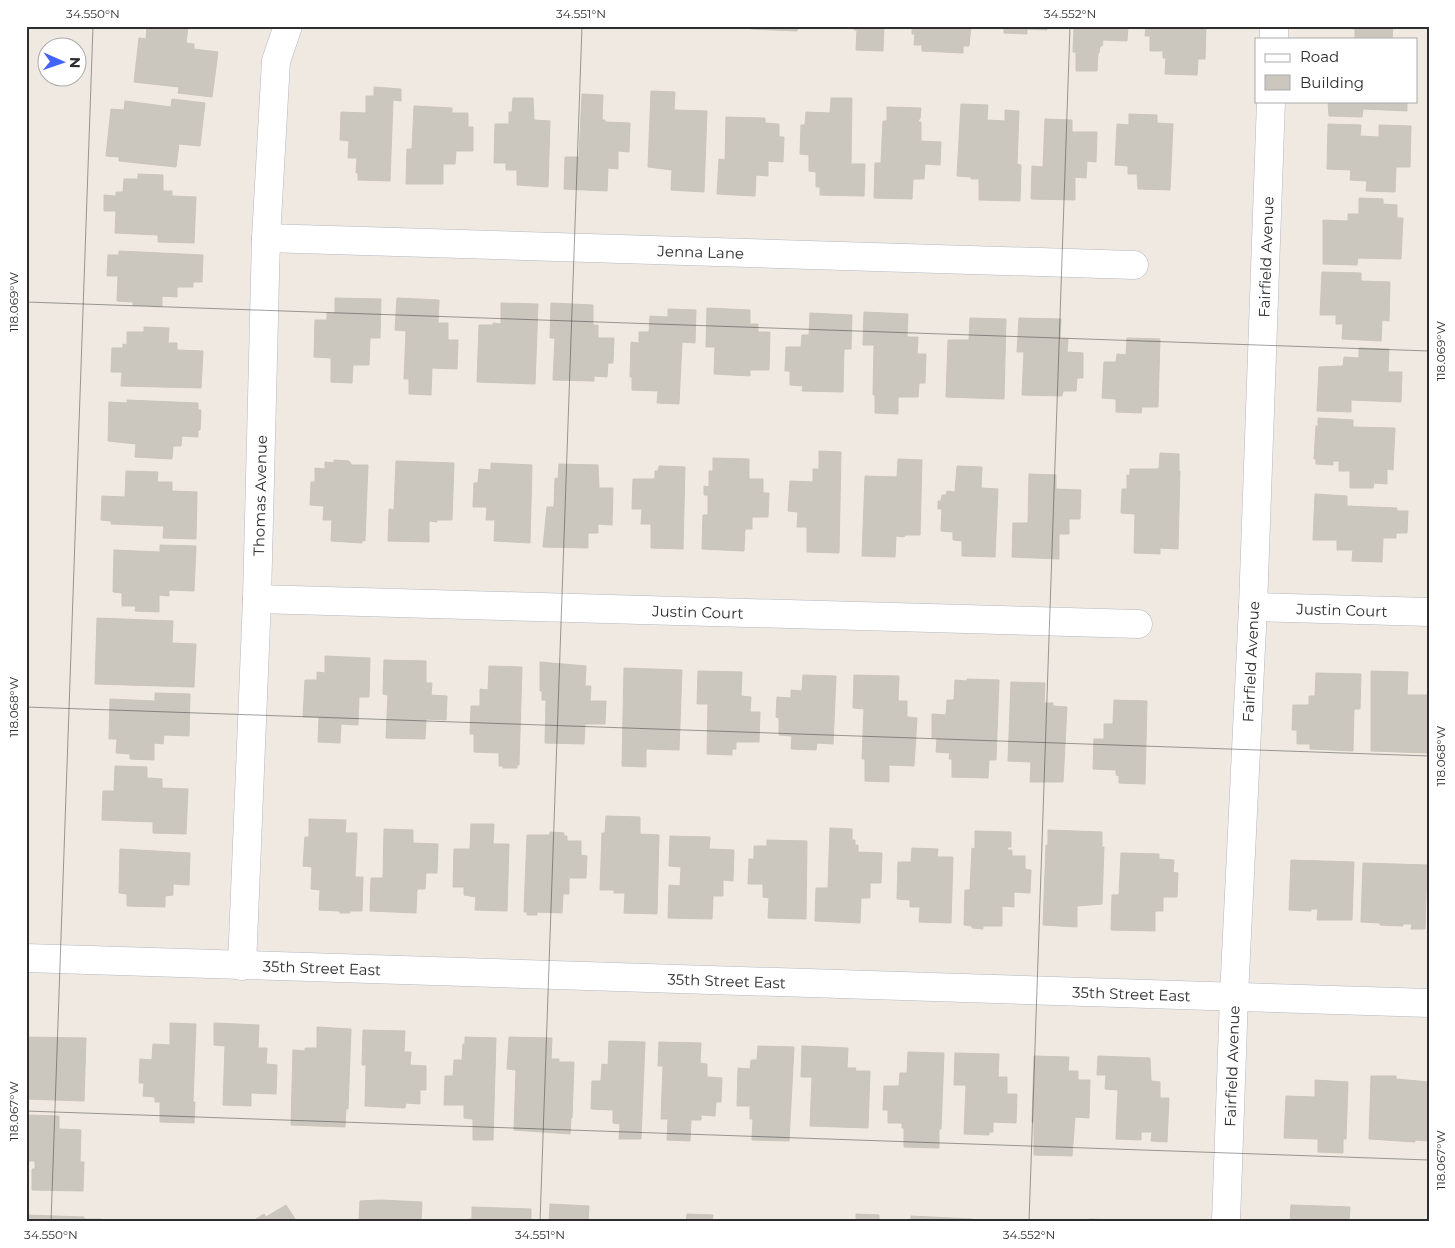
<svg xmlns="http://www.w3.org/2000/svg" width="1455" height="1248" font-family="Montserrat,sans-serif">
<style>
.building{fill:#cbc7bf;stroke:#cbc5ba}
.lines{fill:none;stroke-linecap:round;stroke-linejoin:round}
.street-casing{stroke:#b4b7c1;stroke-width:29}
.secondary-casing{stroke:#b4b7c1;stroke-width:29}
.street{stroke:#fff;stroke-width:28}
.secondary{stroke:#fff;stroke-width:28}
.ticks{fill:none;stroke:#2e2e2e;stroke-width:1;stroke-opacity:0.45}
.labels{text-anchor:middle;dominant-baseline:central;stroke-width:4;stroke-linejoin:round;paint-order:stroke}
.street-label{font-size:15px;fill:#2e2e2e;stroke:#fff}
.neatline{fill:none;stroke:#2e2e2e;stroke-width:2}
.ticks-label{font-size:12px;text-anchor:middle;fill:#2e2e2e}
</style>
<rect width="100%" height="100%" fill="#efe9e1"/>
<path class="building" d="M 147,26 L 188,26 L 186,43 L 194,44 L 194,49 L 218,52 L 212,97 L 178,93 L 179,87 L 134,82 L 139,38 L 146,39 Z
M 751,26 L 798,26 L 797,31 L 751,29 Z
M 854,26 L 884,26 L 883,51 L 856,50 L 857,30 L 854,30 Z
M 912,26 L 971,26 L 969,46 L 963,46 L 963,53 L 922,51 L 922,45 L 914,45 L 915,34 L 912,34 Z
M 1004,26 L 1047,26 L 1047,30 L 1027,29 L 1027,34 L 1004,33 Z
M 1074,26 L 1128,26 L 1127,41 L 1103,40 L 1102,46 L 1100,46 L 1099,53 L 1098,53 L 1097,71 L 1076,71 L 1076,52 L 1073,52 Z
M 1146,26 L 1206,26 L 1205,59 L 1198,59 L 1197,75 L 1165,74 L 1166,58 L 1163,58 L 1163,51 L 1150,51 L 1150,36 L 1145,36 Z
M 1346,26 L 1393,26 L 1392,39 L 1355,39 L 1355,29 L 1346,28 Z
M 374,87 L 401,89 L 401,101 L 393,100 L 390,181 L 358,180 L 358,173 L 356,173 L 357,158 L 348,158 L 349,141 L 340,140 L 341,112 L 366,113 L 366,96 L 374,96 Z
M 651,91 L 675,92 L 674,110 L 707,111 L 704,192 L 671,190 L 672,170 L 648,167 Z
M 582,94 L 603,95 L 602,120 L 605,120 L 605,122 L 630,123 L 629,152 L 618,151 L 618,169 L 608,168 L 607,191 L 564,189 L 565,157 L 579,157 Z
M 513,98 L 533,98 L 534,120 L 550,121 L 548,187 L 517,185 L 517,170 L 506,170 L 506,163 L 494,163 L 495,124 L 509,124 L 509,112 L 512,112 Z
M 831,98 L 852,98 L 851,164 L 865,164 L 864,196 L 820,195 L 820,187 L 816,187 L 816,172 L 809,171 L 809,155 L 800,154 L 801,125 L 805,125 L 806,112 L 830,113 Z
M 172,99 L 205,103 L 200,146 L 179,144 L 176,167 L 119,161 L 119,157 L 106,156 L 111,109 L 124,110 L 125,101 L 171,107 Z
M 1328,101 L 1407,101 L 1407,111 L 1363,109 L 1362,117 L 1329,116 Z
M 961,104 L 988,105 L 987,120 L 1005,121 L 1005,110 L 1019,111 L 1017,164 L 1021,165 L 1020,201 L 979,200 L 979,179 L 971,179 L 971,177 L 957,176 Z
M 414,106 L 452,108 L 452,113 L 468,113 L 468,127 L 473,127 L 473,151 L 456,151 L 455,164 L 443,164 L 443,184 L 406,184 L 407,149 L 412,149 Z
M 887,107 L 921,108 L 920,119 L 919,119 L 918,122 L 921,122 L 921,141 L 941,142 L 940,165 L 925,164 L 924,179 L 913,179 L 912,199 L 874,198 L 875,163 L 881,163 L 883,121 L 887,121 Z
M 1129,114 L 1157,115 L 1157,123 L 1173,124 L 1170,190 L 1138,189 L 1137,174 L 1128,174 L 1128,166 L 1115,165 L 1117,124 L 1129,125 Z
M 726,117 L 765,118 L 765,123 L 779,124 L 779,137 L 784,137 L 783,162 L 768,161 L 768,176 L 756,175 L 755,196 L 717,194 L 719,159 L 725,160 Z
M 1045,119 L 1072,120 L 1072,132 L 1097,132 L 1096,162 L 1087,161 L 1086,178 L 1075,177 L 1075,200 L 1031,199 L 1032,166 L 1043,167 Z
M 1328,124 L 1361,125 L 1360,136 L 1379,137 L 1379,125 L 1411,126 L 1410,167 L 1396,167 L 1395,192 L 1366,191 L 1367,181 L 1350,180 L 1351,170 L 1327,169 Z
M 138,174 L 163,175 L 163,191 L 172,191 L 172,196 L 196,197 L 194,243 L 158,242 L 158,235 L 115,233 L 116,211 L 104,211 L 104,195 L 116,196 L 116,192 L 123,192 L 124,179 L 138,179 Z
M 1359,198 L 1383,199 L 1383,204 L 1397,205 L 1397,218 L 1403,218 L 1401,259 L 1358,258 L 1357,265 L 1323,264 L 1323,220 L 1348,221 L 1348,214 L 1359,214 Z
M 119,251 L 203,255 L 202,282 L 193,282 L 193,287 L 177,287 L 177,297 L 162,296 L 162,306 L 133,305 L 133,302 L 117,301 L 118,276 L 107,276 L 108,255 L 119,255 Z
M 1322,272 L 1361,273 L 1361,281 L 1390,282 L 1389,321 L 1382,320 L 1381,341 L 1342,339 L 1343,324 L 1336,324 L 1336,315 L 1320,315 Z
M 335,298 L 381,299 L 380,338 L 370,338 L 369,365 L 353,365 L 352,383 L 331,382 L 331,358 L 314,357 L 315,320 L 327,320 L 327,313 L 335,313 Z
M 397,298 L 439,300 L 438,323 L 448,323 L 448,340 L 458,340 L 457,369 L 432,368 L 431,395 L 409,394 L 409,379 L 404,379 L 406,331 L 395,330 Z
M 501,303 L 538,304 L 535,384 L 477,382 L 479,325 L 493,325 L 493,323 L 501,324 Z
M 551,303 L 593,305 L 593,325 L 598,325 L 598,338 L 614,338 L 613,363 L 608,363 L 607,377 L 594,376 L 594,381 L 553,380 L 555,338 L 550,338 Z
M 707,308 L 750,310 L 750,324 L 758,324 L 758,332 L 770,332 L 769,370 L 750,370 L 750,376 L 714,374 L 715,347 L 706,347 Z
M 668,309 L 696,310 L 695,343 L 682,342 L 679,404 L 657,403 L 658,391 L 632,390 L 632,377 L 630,377 L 631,342 L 639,343 L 639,332 L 649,332 L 650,316 L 668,317 Z
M 864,312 L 908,314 L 907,337 L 918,337 L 917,354 L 926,354 L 925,383 L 919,383 L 918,397 L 898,397 L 898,414 L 875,413 L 875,395 L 873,395 L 874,345 L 863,345 Z
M 810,313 L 852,315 L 851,349 L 844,349 L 843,392 L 802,391 L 803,386 L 790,385 L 790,371 L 785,371 L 786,347 L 801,347 L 802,335 L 809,335 Z
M 970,318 L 1006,319 L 1004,399 L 946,397 L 948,340 L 969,340 Z
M 1019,318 L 1061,319 L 1060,339 L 1068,339 L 1067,352 L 1083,353 L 1083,378 L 1077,378 L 1076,391 L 1063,391 L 1062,396 L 1022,395 L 1024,352 L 1017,352 Z
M 144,327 L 169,328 L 168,343 L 177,343 L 177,350 L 203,351 L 201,388 L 121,386 L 122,372 L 111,372 L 112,348 L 123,348 L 123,344 L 127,345 L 127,332 L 144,332 Z
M 1127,338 L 1160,339 L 1158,407 L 1142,407 L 1141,413 L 1116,412 L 1116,399 L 1102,398 L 1104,362 L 1116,362 L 1117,354 L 1126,355 Z
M 1359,348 L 1389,349 L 1388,372 L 1402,372 L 1401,402 L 1351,400 L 1351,412 L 1317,411 L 1319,367 L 1343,366 L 1344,357 L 1359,358 Z
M 127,400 L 198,403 L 198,410 L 201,410 L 200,430 L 198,430 L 198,437 L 182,436 L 181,446 L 173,446 L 172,459 L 135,457 L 136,444 L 108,441 L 109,402 L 127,403 Z
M 1318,418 L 1353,420 L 1353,427 L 1395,428 L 1393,470 L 1387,469 L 1387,484 L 1374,483 L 1373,488 L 1350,488 L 1350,471 L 1339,471 L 1339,461 L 1333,461 L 1333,465 L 1316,464 L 1316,459 L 1314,459 L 1316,426 L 1318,426 Z
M 819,451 L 841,452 L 839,553 L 807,552 L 807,527 L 797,527 L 798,512 L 788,511 L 790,481 L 813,482 L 813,469 L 819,469 Z
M 1160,453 L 1179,454 L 1179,471 L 1180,471 L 1178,549 L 1160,548 L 1160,554 L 1134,553 L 1135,514 L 1121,513 L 1122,489 L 1127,489 L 1127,475 L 1130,475 L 1130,469 L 1159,469 Z
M 713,458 L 749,459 L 749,479 L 763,479 L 763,493 L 769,493 L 768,517 L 752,517 L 752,529 L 745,529 L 744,551 L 702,549 L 703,515 L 708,515 L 708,495 L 704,495 L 704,486 L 709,487 L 709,471 L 713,471 Z
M 898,459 L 922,460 L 920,535 L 905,535 L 904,537 L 896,536 L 895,557 L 862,556 L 865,476 L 897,477 Z
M 334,460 L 349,461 L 352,465 L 368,465 L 365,541 L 362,540 L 362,543 L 331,541 L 332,520 L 323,520 L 324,506 L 310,505 L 311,482 L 315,482 L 315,468 L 325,469 L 325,462 L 334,463 Z
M 396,461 L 454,463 L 452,520 L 437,520 L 437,522 L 429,521 L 429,542 L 388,541 L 389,509 L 394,510 Z
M 491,463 L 532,465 L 530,543 L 494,541 L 495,520 L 486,520 L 487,507 L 473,507 L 474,483 L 478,483 L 479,469 L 491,470 Z
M 559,464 L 598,465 L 599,488 L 613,488 L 612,525 L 598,524 L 598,533 L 588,533 L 588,548 L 543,547 L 547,507 L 554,507 L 555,478 L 558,479 Z
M 659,466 L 685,467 L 683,549 L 651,548 L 651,524 L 641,524 L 642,509 L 632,509 L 633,479 L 653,479 L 655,478 L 655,471 L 658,471 Z
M 957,466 L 982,467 L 981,488 L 998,489 L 995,557 L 962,556 L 962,541 L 953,540 L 953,532 L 941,531 L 942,509 L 938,509 L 938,501 L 941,501 L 942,495 L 946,495 L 947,491 L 955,492 Z
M 126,471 L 158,472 L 157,482 L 172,482 L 172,491 L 197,492 L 196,539 L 163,538 L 164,526 L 111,524 L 111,521 L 101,520 L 102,496 L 125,497 Z
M 1029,474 L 1056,475 L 1056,489 L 1081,490 L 1080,519 L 1069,519 L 1069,534 L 1059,534 L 1059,559 L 1012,557 L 1013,523 L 1028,523 Z
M 1315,494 L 1347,496 L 1347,506 L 1397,508 L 1397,511 L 1408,511 L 1407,533 L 1396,533 L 1396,538 L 1383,538 L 1382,562 L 1352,561 L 1353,550 L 1337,550 L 1337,540 L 1313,540 Z
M 160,545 L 196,546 L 194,591 L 169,590 L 169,596 L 159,595 L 159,612 L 135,611 L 136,606 L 122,606 L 122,593 L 113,592 L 114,550 L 160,552 Z
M 97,618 L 173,621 L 172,643 L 196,644 L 194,687 L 95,684 Z
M 325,656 L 370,658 L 369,697 L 359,697 L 358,725 L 341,724 L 340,743 L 318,742 L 319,717 L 303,717 L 305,680 L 317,680 L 317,672 L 325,673 Z
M 384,660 L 426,661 L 426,683 L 432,683 L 431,695 L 447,696 L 446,720 L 426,719 L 425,739 L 386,738 L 388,695 L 383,694 Z
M 540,662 L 586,666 L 585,686 L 591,686 L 590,701 L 606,701 L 605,724 L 585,724 L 584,744 L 545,743 L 546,700 L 542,700 L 542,691 L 540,691 Z
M 489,666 L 522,667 L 519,765 L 517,765 L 517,768 L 503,768 L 503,766 L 499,766 L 499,753 L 474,752 L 474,734 L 470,734 L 471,706 L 480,706 L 480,689 L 488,690 Z
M 624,668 L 682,670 L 679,750 L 646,749 L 646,767 L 622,766 Z
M 698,671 L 742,672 L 741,696 L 751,697 L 750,712 L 760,712 L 759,742 L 736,742 L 736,749 L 732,749 L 732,755 L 707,754 L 708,704 L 697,704 Z
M 1371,671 L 1408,672 L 1407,695 L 1429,695 L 1429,753 L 1371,751 Z
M 1316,673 L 1361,674 L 1360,709 L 1354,709 L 1353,751 L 1310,749 L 1310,744 L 1297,744 L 1297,730 L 1292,730 L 1293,705 L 1309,705 L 1309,696 L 1315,696 Z
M 803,675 L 836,676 L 833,744 L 817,743 L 816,750 L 791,749 L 792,736 L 779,735 L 779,718 L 776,717 L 777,697 L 791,698 L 791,690 L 802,691 Z
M 854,675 L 899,676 L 898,701 L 907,701 L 907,717 L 917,718 L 914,766 L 889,765 L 889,782 L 865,781 L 865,759 L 862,759 L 864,709 L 853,708 Z
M 967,679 L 999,680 L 996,760 L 989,760 L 988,778 L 952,777 L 952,759 L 949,759 L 950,753 L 936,752 L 937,738 L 932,738 L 932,714 L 946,715 L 947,700 L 954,700 L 955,680 L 967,681 Z
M 1011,682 L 1045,683 L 1044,703 L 1053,703 L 1053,706 L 1067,707 L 1063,782 L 1030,782 L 1031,762 L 1008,761 Z
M 155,693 L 190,694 L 189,736 L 164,735 L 163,744 L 154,743 L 154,760 L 130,759 L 130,754 L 116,753 L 117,739 L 109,739 L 110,699 L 155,701 Z
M 1114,700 L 1147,701 L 1145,784 L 1119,783 L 1119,776 L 1116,775 L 1116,770 L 1093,769 L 1094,739 L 1104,739 L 1104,724 L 1113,724 Z
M 115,766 L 147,767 L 147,778 L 162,779 L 162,788 L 188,789 L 186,834 L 153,833 L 153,822 L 102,820 L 103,791 L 114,791 Z
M 606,816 L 640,817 L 640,834 L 659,835 L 657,914 L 624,913 L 625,893 L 614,893 L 614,890 L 600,890 L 602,833 L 605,833 Z
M 309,819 L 346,820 L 345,833 L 357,833 L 355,877 L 363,877 L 362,911 L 350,911 L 350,913 L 340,913 L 340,911 L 319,910 L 320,890 L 311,889 L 312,867 L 303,866 L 305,837 L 309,837 Z
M 471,824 L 494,824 L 493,844 L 509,844 L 507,911 L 475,910 L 476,897 L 464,895 L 464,887 L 453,887 L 454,849 L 470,849 Z
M 830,828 L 852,829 L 852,840 L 855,840 L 855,845 L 858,845 L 858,852 L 882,853 L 881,883 L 870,883 L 870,898 L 861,898 L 860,923 L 815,921 L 816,888 L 828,888 Z
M 384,829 L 413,830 L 413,843 L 438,844 L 437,873 L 426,873 L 425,889 L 417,889 L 416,913 L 370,911 L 371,878 L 383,878 Z
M 1048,830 L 1102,832 L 1102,847 L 1104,847 L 1102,904 L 1077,906 L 1077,927 L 1043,925 L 1046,845 L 1048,845 Z
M 975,831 L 1011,832 L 1011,847 L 1008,847 L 1007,850 L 1012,850 L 1012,856 L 1025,856 L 1025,869 L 1031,870 L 1030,893 L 1014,892 L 1014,907 L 1002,906 L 1002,926 L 983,926 L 983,929 L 972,928 L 972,926 L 964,925 L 965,890 L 970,890 L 972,848 L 975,849 Z
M 550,832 L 564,833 L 564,836 L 567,836 L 567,841 L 581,841 L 581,855 L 587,856 L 586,878 L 569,878 L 569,894 L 563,894 L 562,913 L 537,912 L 537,915 L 527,915 L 527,912 L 524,912 L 527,835 L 550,835 Z
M 670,836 L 710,837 L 709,849 L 734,850 L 733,881 L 723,880 L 723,896 L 713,896 L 712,919 L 668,918 L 669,885 L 680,886 L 681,867 L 669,866 Z
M 767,840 L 807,841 L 806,919 L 768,918 L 769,898 L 763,897 L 763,884 L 748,884 L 749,859 L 754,859 L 754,846 L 767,846 Z
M 912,848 L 938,849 L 937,857 L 953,857 L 951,923 L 919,922 L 920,907 L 910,907 L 910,900 L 897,899 L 898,862 L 911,862 Z
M 120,849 L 190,853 L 189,885 L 173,884 L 173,895 L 165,896 L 165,907 L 127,906 L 127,894 L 119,893 Z
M 1121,853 L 1159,854 L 1159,859 L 1174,860 L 1173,872 L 1178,873 L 1177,897 L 1163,897 L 1163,911 L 1155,911 L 1155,931 L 1111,930 L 1112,895 L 1119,895 Z
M 1291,860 L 1354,862 L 1352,920 L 1317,920 L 1318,909 L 1311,909 L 1311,911 L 1289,910 Z
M 1363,863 L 1427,865 L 1425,929 L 1411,929 L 1412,924 L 1403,924 L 1403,926 L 1380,925 L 1380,923 L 1361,922 Z
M 170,1023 L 196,1024 L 193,1102 L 195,1102 L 194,1123 L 160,1122 L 160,1102 L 155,1102 L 155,1097 L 143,1096 L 144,1083 L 139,1083 L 140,1059 L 152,1060 L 153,1044 L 170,1045 Z
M 214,1023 L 259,1025 L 258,1048 L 267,1048 L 266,1064 L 277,1065 L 276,1094 L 251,1093 L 251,1106 L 223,1105 L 225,1046 L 214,1045 Z
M 317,1027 L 351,1029 L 348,1109 L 346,1109 L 345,1127 L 291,1125 L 293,1050 L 305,1051 L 305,1048 L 317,1048 Z
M 363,1030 L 405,1031 L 404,1052 L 411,1052 L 410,1065 L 426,1066 L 426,1090 L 420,1090 L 420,1104 L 406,1103 L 405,1108 L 365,1106 L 366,1065 L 362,1065 Z
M 26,1037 L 86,1038 L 84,1101 L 26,1099 Z
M 465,1037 L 496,1038 L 493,1140 L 473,1140 L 473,1119 L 464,1118 L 464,1105 L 444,1105 L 445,1076 L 453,1076 L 454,1060 L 462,1060 L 463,1044 L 465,1044 Z
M 509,1037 L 552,1038 L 551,1059 L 559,1059 L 559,1062 L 574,1062 L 572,1118 L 571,1118 L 570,1134 L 514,1130 L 516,1070 L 507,1069 Z
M 609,1041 L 645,1042 L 641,1139 L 619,1139 L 620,1124 L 613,1123 L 613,1110 L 591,1109 L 592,1081 L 601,1081 L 602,1064 L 608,1065 Z
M 659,1042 L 701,1043 L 700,1063 L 707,1064 L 707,1077 L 722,1078 L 721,1102 L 716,1102 L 715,1116 L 701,1115 L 701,1120 L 691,1120 L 690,1141 L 667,1140 L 668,1119 L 661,1119 L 663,1066 L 658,1066 Z
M 758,1046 L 794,1047 L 789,1141 L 752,1140 L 753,1119 L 750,1119 L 750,1106 L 737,1106 L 738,1068 L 750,1069 L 751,1060 L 757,1060 Z
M 802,1046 L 848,1048 L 847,1068 L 856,1068 L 855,1071 L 870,1071 L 868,1128 L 810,1126 L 812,1077 L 801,1077 Z
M 908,1052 L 944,1053 L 941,1129 L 939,1129 L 939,1148 L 904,1147 L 904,1128 L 902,1128 L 902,1123 L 888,1123 L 888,1110 L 883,1110 L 884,1086 L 899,1086 L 900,1073 L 907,1073 Z
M 955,1053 L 999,1054 L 998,1077 L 1007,1077 L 1007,1094 L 1017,1094 L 1016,1123 L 993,1122 L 993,1132 L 989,1132 L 989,1135 L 964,1134 L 966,1085 L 954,1085 Z
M 1034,1056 L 1069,1057 L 1068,1071 L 1078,1071 L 1078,1080 L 1090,1080 L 1089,1118 L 1075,1117 L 1072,1156 L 1034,1155 L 1034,1122 L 1032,1122 Z
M 1098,1056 L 1150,1058 L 1151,1081 L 1160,1082 L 1160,1098 L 1169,1098 L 1167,1142 L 1151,1141 L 1152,1132 L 1141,1132 L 1141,1140 L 1116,1139 L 1118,1090 L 1105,1089 L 1106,1075 L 1097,1075 Z
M 1371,1076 L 1396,1076 L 1396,1079 L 1429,1082 L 1429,1141 L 1415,1140 L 1415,1142 L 1369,1139 Z
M 1315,1080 L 1348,1082 L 1346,1139 L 1343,1139 L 1343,1153 L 1318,1152 L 1318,1139 L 1284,1138 L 1286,1096 L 1315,1097 Z
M 27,1115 L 59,1116 L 59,1129 L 81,1130 L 80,1162 L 84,1162 L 83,1191 L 32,1190 L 32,1169 L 35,1169 L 35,1161 L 26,1161 Z
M 381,1200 L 422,1202 L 421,1222 L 359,1222 L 360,1201 Z
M 550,1204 L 589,1206 L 588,1222 L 546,1222 L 549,1221 Z
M 286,1205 L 297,1222 L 251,1222 L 264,1214 L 266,1217 Z
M 1291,1205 L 1350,1207 L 1349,1222 L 1290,1222 Z
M 472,1207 L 531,1209 L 531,1222 L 468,1222 L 469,1219 L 472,1219 Z
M 687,1214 L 713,1215 L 712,1222 L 686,1222 Z
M 856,1214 L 879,1215 L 879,1222 L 856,1222 Z
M 26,1215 L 84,1217 L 84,1219 L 101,1219 L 101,1222 L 26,1222 Z
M 911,1216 L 972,1219 L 972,1222 L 911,1222 Z
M 1089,1219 L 1149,1221 L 1149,1222 L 1089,1222 Z"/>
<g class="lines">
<g class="street-casing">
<g id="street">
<path d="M 1274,39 L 1274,26"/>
<path id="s1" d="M 266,238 L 1134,265"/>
<path id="s2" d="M 257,599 L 1138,624"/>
<path id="s3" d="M 1253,607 L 1429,612"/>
<path id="s4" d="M 242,966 L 257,599 L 266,238 L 276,61 L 288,26"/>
<path id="s5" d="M 1226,1222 L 1234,996 L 1253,607 L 1271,101"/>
</g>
</g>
<g class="secondary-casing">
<g id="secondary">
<path id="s6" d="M 26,958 L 1429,1003"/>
</g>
</g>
<use href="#street" class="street"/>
<use href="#secondary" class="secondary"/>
</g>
<path class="ticks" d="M 26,302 L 1429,351M 26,707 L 1429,756M 26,1111 L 1429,1160M 51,1222 L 93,26M 540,1222 L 582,26M 1029,1222 L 1070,26"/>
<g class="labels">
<g class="street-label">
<text stroke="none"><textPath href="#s1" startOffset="435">Jenna Lane</textPath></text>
<text stroke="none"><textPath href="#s5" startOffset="966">Fairfield Avenue</textPath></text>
<text stroke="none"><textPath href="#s4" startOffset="471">Thomas Avenue</textPath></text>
<text stroke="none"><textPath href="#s3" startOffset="89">Justin Court</textPath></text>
<text stroke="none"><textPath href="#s2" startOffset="441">Justin Court</textPath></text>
<text stroke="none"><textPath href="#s5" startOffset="561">Fairfield Avenue</textPath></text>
<text stroke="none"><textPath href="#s6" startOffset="296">35th Street East</textPath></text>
<text stroke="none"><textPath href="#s6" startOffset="701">35th Street East</textPath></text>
<text stroke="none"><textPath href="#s6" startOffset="1106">35th Street East</textPath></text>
<text stroke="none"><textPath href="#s5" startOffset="156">Fairfield Avenue</textPath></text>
</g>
</g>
<rect width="1455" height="1248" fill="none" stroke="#ffffff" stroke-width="55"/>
<rect x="1255" y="38" width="162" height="65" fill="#ffffff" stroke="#ababab"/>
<rect x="1265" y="54" width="25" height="8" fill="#ffffff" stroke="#ababab"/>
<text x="1300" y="62" font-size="15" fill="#2e2e2e">Road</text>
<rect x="1265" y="75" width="25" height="15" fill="#cbc7bf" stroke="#ababab"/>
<text x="1300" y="88" font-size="15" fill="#2e2e2e">Building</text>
<g transform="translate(62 62) rotate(92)"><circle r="24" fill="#ffffff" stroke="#ababab"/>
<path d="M0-4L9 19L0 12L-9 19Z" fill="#4264fb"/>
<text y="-8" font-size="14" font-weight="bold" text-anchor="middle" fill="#2e2e2e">N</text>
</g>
<rect x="28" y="28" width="1400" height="1192" class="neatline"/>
<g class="ticks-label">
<text x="93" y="18">34.550°N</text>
<text x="581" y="18">34.551°N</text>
<text x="1070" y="18">34.552°N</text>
<text transform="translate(14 302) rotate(-90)" y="4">118.069°W</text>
<text transform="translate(1441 351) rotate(-90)" y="4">118.069°W</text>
<text transform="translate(14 707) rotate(-90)" y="4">118.068°W</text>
<text transform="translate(1441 756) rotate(-90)" y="4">118.068°W</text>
<text transform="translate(14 1111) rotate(-90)" y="4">118.067°W</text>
<text transform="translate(1441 1160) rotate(-90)" y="4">118.067°W</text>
<text x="51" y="1239">34.550°N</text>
<text x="540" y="1239">34.551°N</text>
<text x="1029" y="1239">34.552°N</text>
</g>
</svg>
